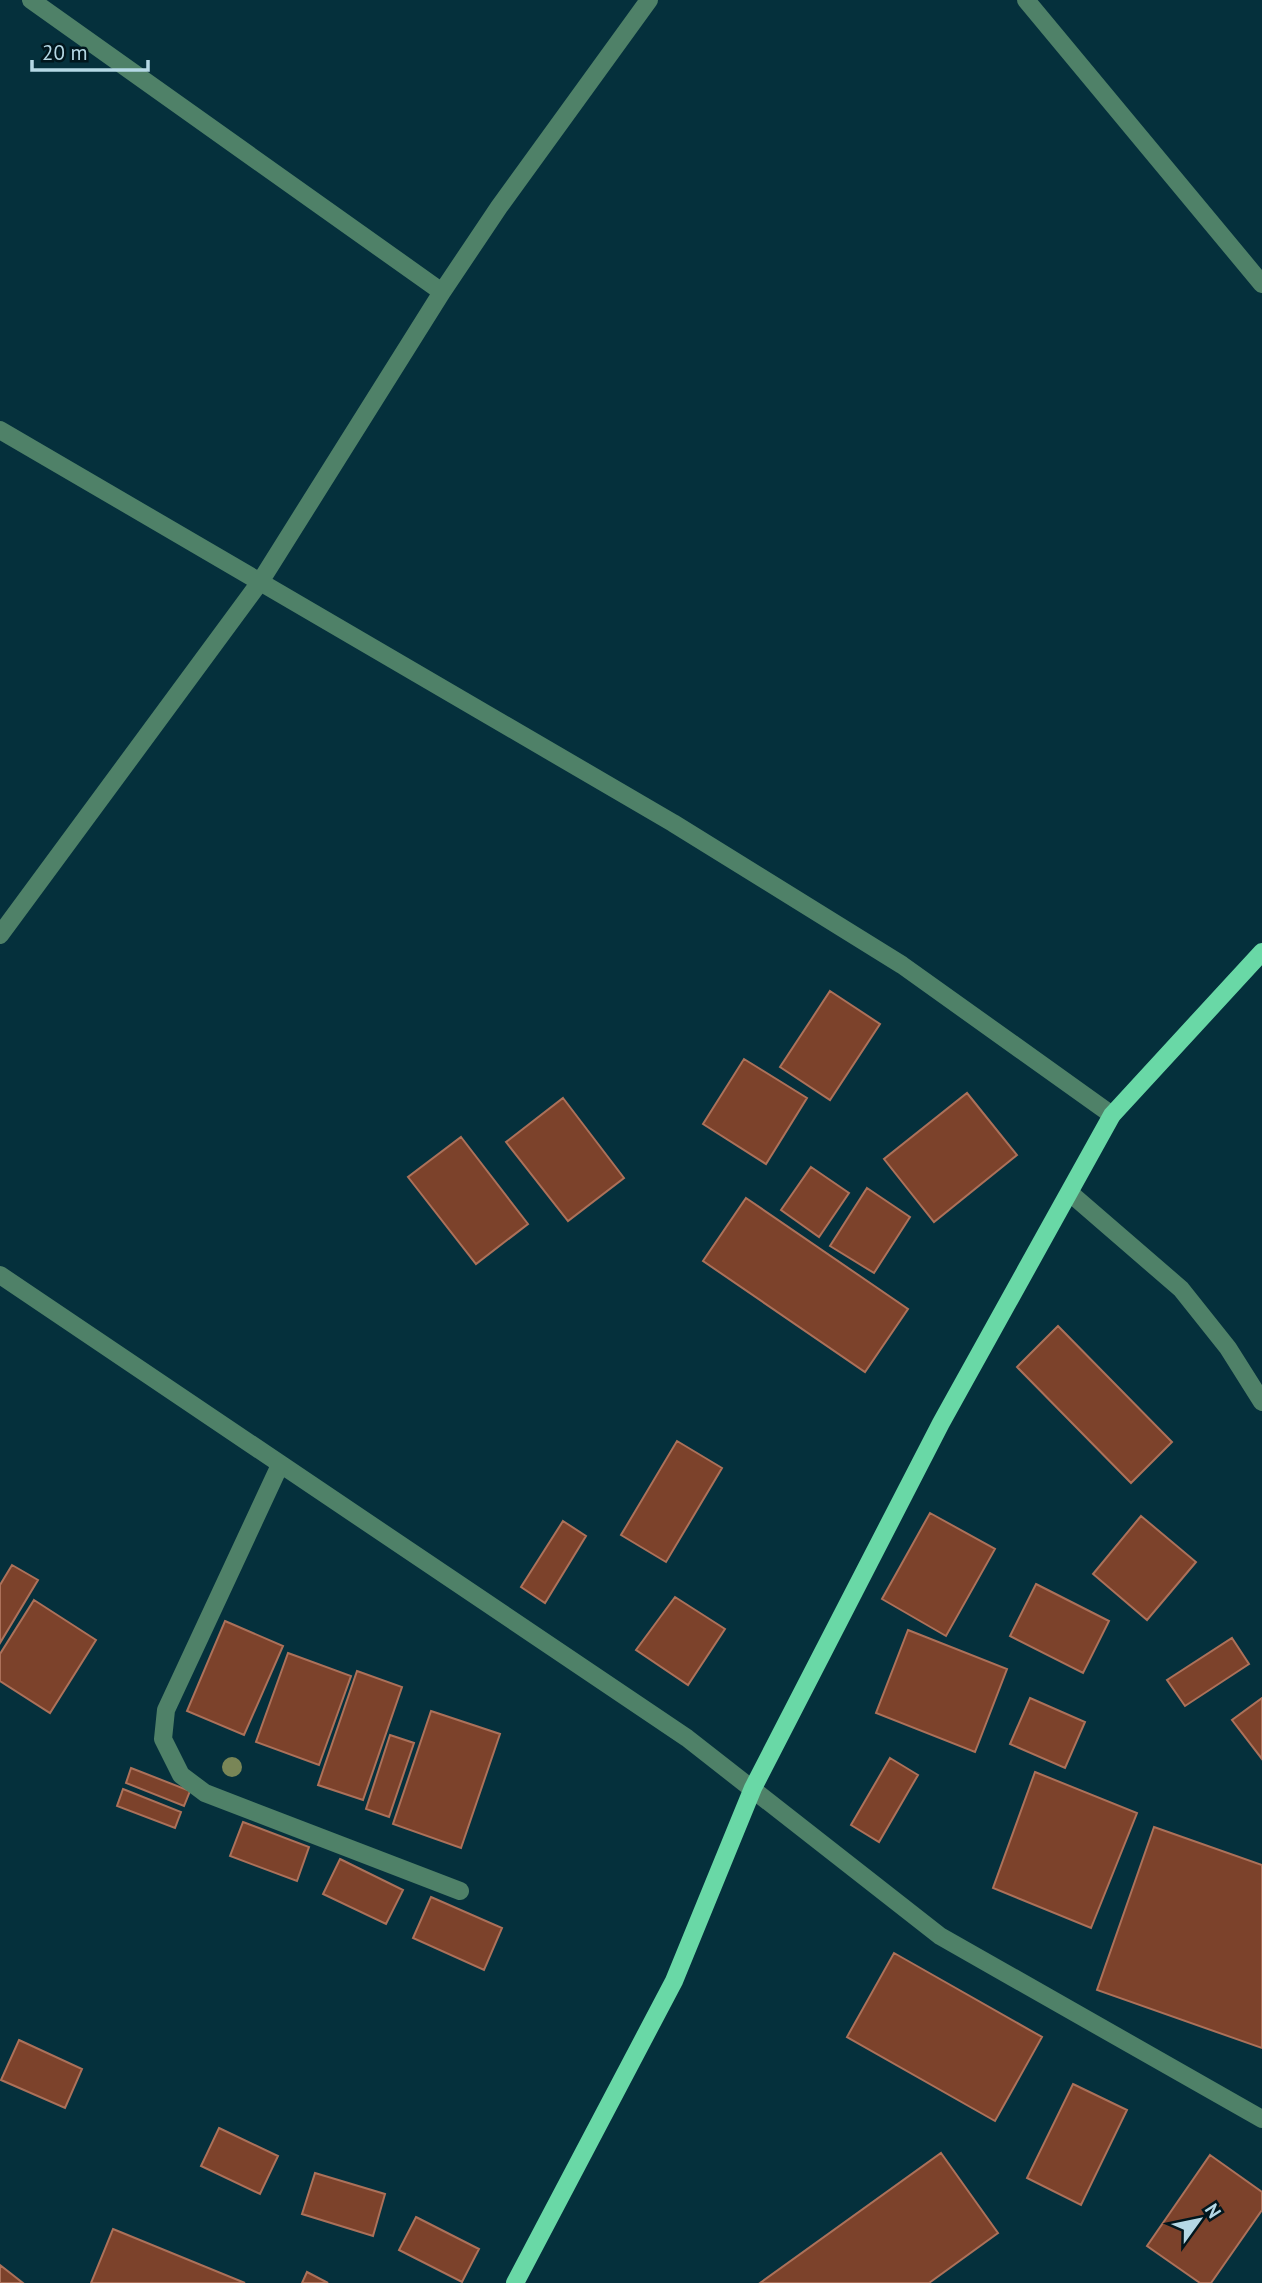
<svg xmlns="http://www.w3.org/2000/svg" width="1262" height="2283" font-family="'PT Sans',sans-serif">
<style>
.building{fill:#7c422b;stroke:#ac715a;stroke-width:2}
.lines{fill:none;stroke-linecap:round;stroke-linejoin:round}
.minor{stroke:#4f8168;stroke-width:18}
.major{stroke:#69d8a6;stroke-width:18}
.tree{fill:#798657}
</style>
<rect width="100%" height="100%" fill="#05303c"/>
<path class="building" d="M 830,991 L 880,1024 L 830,1100 L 780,1067 Z
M 744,1059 L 807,1098 L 766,1164 L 703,1124 Z
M 967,1093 L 1017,1155 L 934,1222 L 884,1159 Z
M 563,1098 L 624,1178 L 568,1221 L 506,1142 Z
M 461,1137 L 528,1224 L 476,1264 L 408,1177 Z
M 811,1167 L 849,1193 L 819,1237 L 781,1210 Z
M 867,1188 L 910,1217 L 874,1273 L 830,1246 Z
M 746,1198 L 908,1309 L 865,1372 L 703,1261 Z
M 1058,1326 L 1172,1442 L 1131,1483 L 1017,1367 Z
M 677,1441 L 722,1468 L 666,1562 L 621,1535 Z
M 930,1513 L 995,1549 L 946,1636 L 882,1599 Z
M 1141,1516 L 1196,1562 L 1147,1620 L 1093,1574 Z
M 563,1521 L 586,1536 L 545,1603 L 521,1587 Z
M 12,1565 L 38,1580 L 0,1643 L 0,1585 Z
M 1036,1584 L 1109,1621 L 1083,1673 L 1010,1636 Z
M 675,1597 L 725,1629 L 688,1685 L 636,1650 Z
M 34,1600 L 96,1640 L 50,1713 L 0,1681 L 0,1654 Z
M 225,1621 L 283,1646 L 244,1735 L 187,1711 Z
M 908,1630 L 1007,1669 L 975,1752 L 876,1713 Z
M 1232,1638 L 1249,1664 L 1185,1706 L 1167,1680 Z
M 288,1653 L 351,1676 L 319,1765 L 256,1742 Z
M 357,1671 L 402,1687 L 363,1800 L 318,1785 Z
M 1030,1698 L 1085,1722 L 1065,1768 L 1010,1744 Z
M 1262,1698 L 1262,1759 L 1232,1720 Z
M 431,1711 L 500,1734 L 461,1848 L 393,1824 Z
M 390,1735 L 414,1743 L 389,1817 L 366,1809 Z
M 890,1758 L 918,1775 L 879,1842 L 851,1825 Z
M 131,1768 L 190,1791 L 184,1806 L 126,1783 Z
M 1035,1772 L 1137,1813 L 1091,1928 L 993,1888 Z
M 123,1789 L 181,1812 L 175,1828 L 117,1806 Z
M 243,1822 L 309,1847 L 297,1881 L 230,1856 Z
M 1154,1827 L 1262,1865 L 1262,2048 L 1097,1990 Z
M 340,1859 L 403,1890 L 386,1924 L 323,1894 Z
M 431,1897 L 502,1928 L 484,1970 L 413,1938 Z
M 894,1953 L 1042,2037 L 995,2121 L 847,2037 Z
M 19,2040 L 82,2069 L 65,2108 L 1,2080 Z
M 1073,2084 L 1127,2110 L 1081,2205 L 1027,2178 Z
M 219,2128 L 278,2156 L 260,2194 L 201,2166 Z
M 941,2153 L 998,2233 L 929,2283 L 760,2283 Z
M 1210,2155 L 1262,2192 L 1262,2210 L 1211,2283 L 1200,2283 L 1147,2246 Z
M 315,2173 L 385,2194 L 373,2236 L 302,2214 Z
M 416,2217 L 479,2249 L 462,2282 L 399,2250 Z
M 113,2229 L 245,2283 L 91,2283 Z
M 0,2265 L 23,2283 L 0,2283 Z
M 307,2272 L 328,2283 L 302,2283 Z"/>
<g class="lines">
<path class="minor" d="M 31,0 L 442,292
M 1026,0 L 1262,284
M 0,430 L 673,823 L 902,965 L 1112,1115
M 0,935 L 260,582 L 442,292 L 499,207 L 649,0
M 1070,1193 L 1181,1289 L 1228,1348 L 1262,1402
M 0,1275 L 687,1738 L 940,1936 L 1262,2119
M 280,1465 L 166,1710 L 163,1739 L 181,1775 L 205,1793 L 460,1891"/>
<path class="major" d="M 515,2283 L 674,1981 L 753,1788 L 941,1423 L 1112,1115 L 1262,952"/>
</g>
<circle class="tree" cx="232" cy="1767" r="10"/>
<g transform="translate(1199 2220) rotate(57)" stroke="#01161d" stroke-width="5" paint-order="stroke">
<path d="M0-5L12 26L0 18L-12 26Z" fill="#b5d8e5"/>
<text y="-10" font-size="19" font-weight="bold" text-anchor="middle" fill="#b5d8e5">N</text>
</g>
<path d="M32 60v10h116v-10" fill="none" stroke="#b5d8e5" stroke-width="3.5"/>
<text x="42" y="60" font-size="21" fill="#b5d8e5" stroke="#01161d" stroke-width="5" paint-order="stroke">20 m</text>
</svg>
